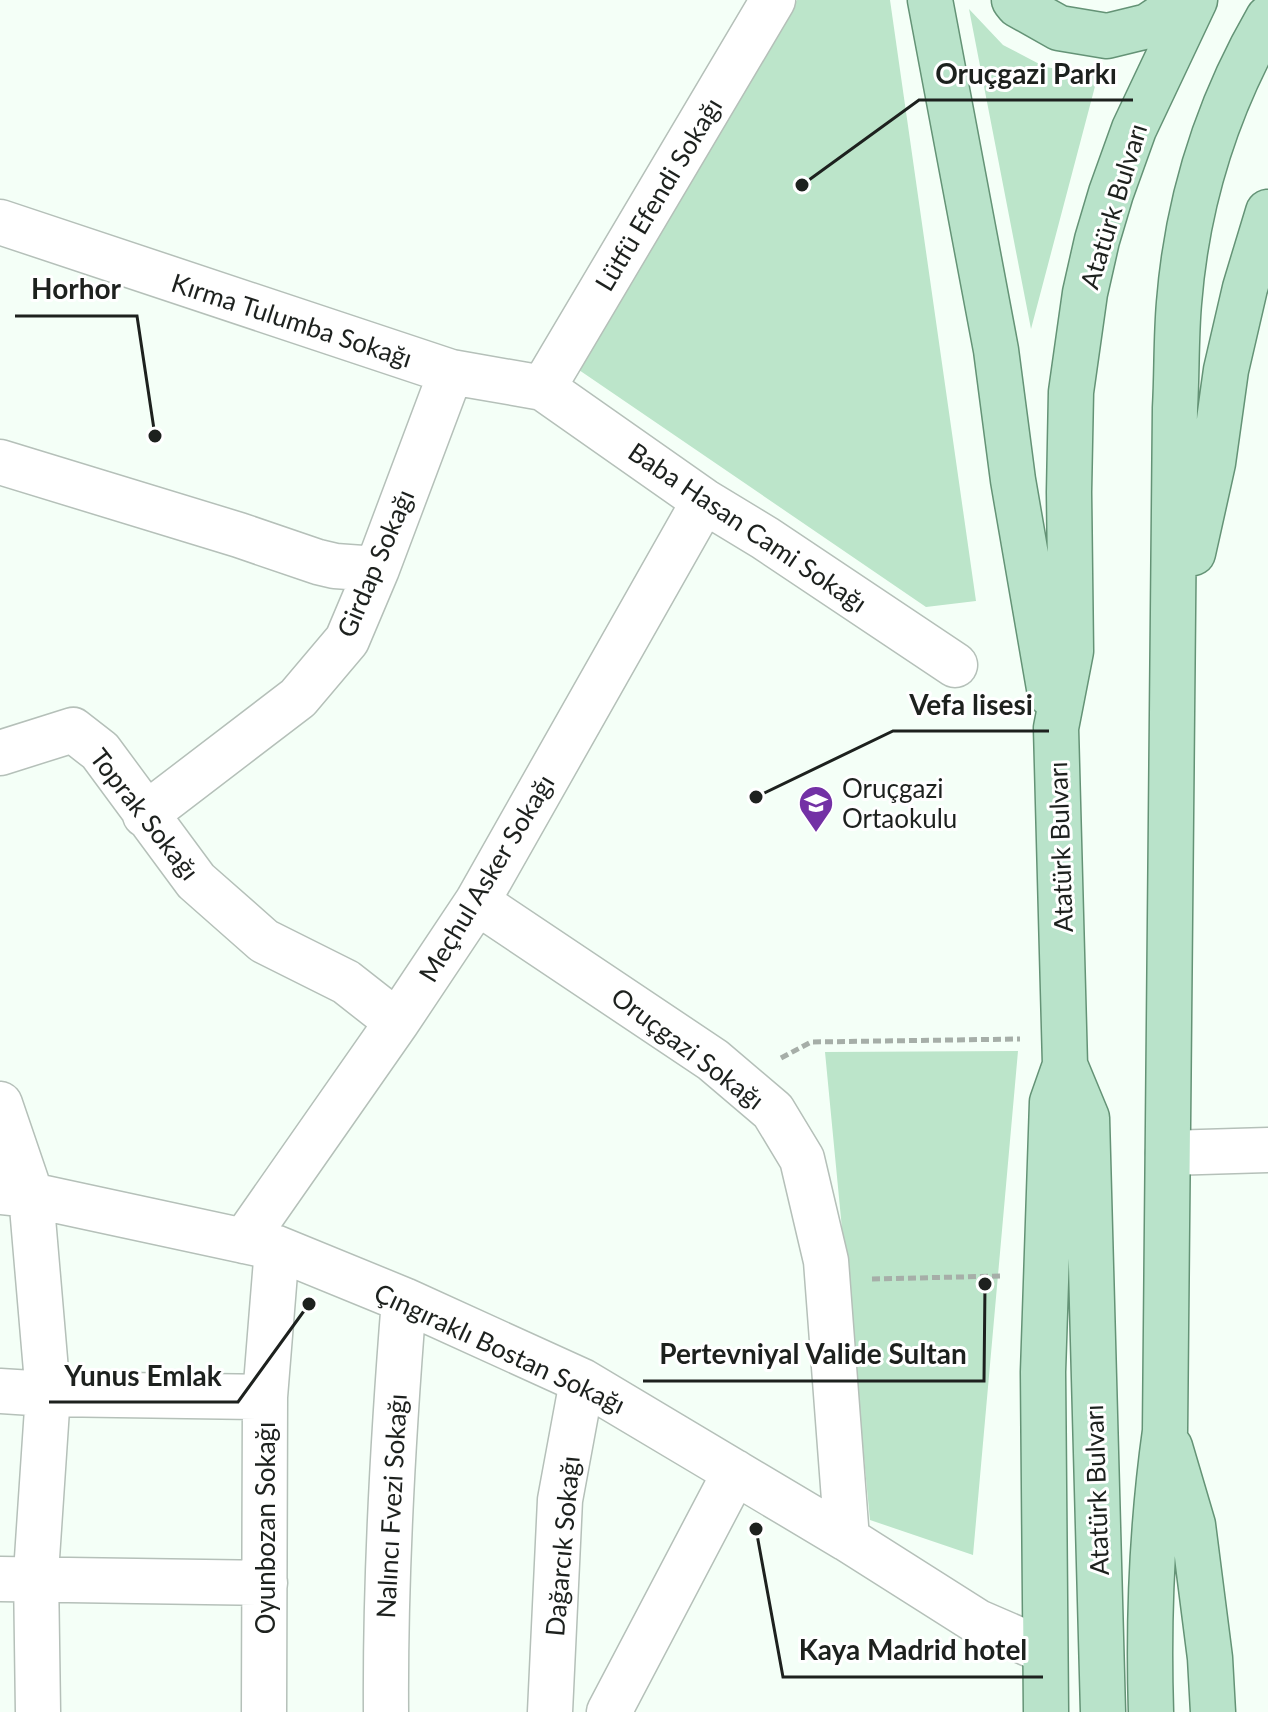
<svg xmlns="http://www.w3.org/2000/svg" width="1268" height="1712" font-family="Lato,sans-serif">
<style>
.green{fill:#bce5ca}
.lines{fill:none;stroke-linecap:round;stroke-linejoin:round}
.minor-casing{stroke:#b5c0b9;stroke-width:47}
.major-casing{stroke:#649376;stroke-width:47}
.path{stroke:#a6aea8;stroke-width:5;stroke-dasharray:8 4;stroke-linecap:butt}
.minor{stroke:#fff;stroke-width:44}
.major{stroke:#b9e3ca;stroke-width:44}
.labels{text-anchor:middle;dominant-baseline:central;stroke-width:6;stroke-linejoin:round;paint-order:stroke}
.street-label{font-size:26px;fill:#1d211e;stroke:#fff}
.poi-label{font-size:26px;fill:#1d211e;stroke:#fff;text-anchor:start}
.leader{fill:none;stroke:#1d211e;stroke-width:3}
.callout-dot{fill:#1d211e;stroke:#fff;stroke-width:3}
.callout-label{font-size:28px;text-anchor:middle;font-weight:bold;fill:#1d211e;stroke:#fff;stroke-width:6;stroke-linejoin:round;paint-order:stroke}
</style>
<rect width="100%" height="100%" fill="#f4fff7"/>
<path class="green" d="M 797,0 L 890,0 L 976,601 L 926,607 L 579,370 Z
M 969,9 L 1003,45 L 1045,67 L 1098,75 L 1031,329 Z
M 1018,1051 L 973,1555 L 870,1520 L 825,1052 Z"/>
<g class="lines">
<g class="minor-casing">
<path id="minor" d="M 0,222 L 451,372 L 543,388 L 704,501 L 765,538 L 955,665
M 543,388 L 773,0
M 0,462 L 239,535 L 318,562 L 335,566 L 377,569
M 0,753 L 73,730 L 100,751 L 196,881 L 264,941 L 346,982 L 397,1022
M 145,815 L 298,698 L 347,640 L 377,569 L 451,372
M 477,902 L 713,1060 L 773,1111 L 802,1159 L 826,1261 L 847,1539
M 0,1104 L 31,1195 L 48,1394 L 36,1573 L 38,1712
M 1168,1153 L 1268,1150
M 0,1192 L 31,1195 L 277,1248 L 404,1300 L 582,1381 L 847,1539 L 978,1622 L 1043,1650
M 244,1241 L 397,1022 L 477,902 L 704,501
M 0,1391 L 48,1394 L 265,1397
M 0,1579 L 265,1583
M 264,1712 L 265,1397 L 277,1248
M 386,1712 C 385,1574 393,1437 404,1300
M 550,1712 L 560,1500 L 582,1381
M 609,1712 L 735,1472"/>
</g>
<g class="major-casing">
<path id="major" d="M 930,0 L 996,350 L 1013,480 L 1050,694
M 1014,0 L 1018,5 L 1059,28 L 1107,36 L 1148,26 L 1187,0
M 1193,553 L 1213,463 L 1226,370 L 1245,288 L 1268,212
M 1170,1447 L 1193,1525 L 1210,1658 L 1213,1712
M 1046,1712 L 1043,1372 L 1052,1102 L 1065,1065
M 1103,1712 L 1087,1118 L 1065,1065 L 1056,728 L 1071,651 L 1069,492 L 1071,392 L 1085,293 L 1097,240 L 1111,193 L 1134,129 L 1195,0
M 1151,1712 C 1148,1618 1152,1524 1165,1431 L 1175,408 C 1177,373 1176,338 1179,303 C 1187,202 1217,106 1268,18"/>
</g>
<path class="path" d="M 781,1058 L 811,1042 L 1020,1039
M 872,1279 L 1002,1276"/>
<use href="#minor" class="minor"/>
<use href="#major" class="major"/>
</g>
<defs>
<g id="school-pin" transform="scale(1.8)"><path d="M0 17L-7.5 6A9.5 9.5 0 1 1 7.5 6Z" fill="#7331a5" stroke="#fff"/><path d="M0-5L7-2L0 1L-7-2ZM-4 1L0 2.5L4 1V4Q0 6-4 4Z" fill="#fff"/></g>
</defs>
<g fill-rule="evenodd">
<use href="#school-pin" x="816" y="803"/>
</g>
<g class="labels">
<g class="street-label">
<text transform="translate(658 194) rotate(-59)">Lütfü Efendi Sokağı</text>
<text transform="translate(1113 206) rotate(-73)">Atatürk Bulvarı</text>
<text transform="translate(292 320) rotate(18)">Kırma Tulumba Sokağı</text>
<text transform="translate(748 527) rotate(34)">Baba Hasan Cami Sokağı</text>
<text transform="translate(375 563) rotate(-67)">Girdap Sokağı</text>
<text transform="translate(145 814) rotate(52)">Toprak Sokağı</text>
<text transform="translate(1060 847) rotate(-92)">Atatürk Bulvarı</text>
<text transform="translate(486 878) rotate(-59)">Meçhul Asker Sokağı</text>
<text transform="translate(688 1048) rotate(37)">Oruçgazi Sokağı</text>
<text transform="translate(500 1348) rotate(25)">Çıngıraklı Bostan Sokağı</text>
<text transform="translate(1096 1490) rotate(-92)">Atatürk Bulvarı</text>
<text transform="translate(391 1506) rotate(-87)">Nalıncı Fvezi Sokağı</text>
<text transform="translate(265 1528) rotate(-90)">Oyunbozan Sokağı</text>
<text transform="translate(562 1546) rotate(-85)">Dağarcık Sokağı</text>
</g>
<g class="poi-label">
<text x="842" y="788">Oruçgazi<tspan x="842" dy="30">Ortaokulu</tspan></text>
</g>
</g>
<path class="leader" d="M802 185L919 100H1133M155 436L137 316H15M756 797L893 731H1049M985 1284L984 1381H643M309 1304L238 1402H49M756 1529L783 1677H1043"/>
<g class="callout-dot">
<circle cx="802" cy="185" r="8"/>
<circle cx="155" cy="436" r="8"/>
<circle cx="756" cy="797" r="8"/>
<circle cx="985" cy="1284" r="8"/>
<circle cx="309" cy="1304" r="8"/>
<circle cx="756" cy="1529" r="8"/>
</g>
<g class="callout-label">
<text x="1026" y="84">Oruçgazi Parkı</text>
<text x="76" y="299">Horhor</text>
<text x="971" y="715">Vefa lisesi</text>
<text x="813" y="1364">Pertevniyal Valide Sultan</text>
<text x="143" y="1386">Yunus Emlak</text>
<text x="913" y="1660">Kaya Madrid hotel</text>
</g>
</svg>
